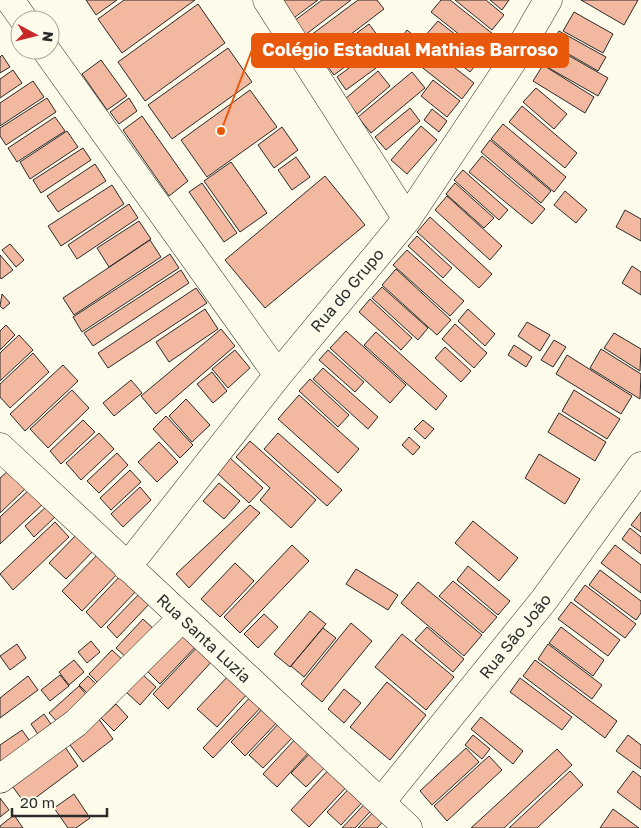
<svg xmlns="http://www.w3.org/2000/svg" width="641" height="828" font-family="'Golos Text',sans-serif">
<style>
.building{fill:#f2b8a0;stroke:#2b2b2b}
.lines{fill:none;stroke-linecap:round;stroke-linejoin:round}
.minor-casing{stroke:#2b2b2b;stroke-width:29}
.minor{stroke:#fdfbea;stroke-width:28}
.labels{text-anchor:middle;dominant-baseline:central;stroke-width:4;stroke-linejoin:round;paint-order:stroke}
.street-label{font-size:16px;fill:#2b2b2b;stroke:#fdfbea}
.leader{fill:none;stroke:#e8590c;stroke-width:2}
.callout-dot{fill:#e8590c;stroke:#fdfbea;stroke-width:2}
.callout{fill:#e8590c;stroke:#e8590c;stroke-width:2}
.callout-label{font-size:18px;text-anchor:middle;font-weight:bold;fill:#fff}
</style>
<rect width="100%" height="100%" fill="#fdfbea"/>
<path class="building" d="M 86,0 L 117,0 L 96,15 Z
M 124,0 L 195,0 L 122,53 L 98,19 Z
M 280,0 L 318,0 L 291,20 Z
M 322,0 L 351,0 L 305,35 L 294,21 Z
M 358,0 L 377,0 L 384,9 L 321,57 L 307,38 Z
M 441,0 L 450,0 L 493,34 L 480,51 L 431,12 Z
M 455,0 L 486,0 L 504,15 L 492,30 Z
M 490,0 L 509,0 L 502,10 Z
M 581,0 L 638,0 L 624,25 Z
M 198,4 L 225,43 L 145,101 L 118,62 Z
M 574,12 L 613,34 L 603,53 L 563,31 Z
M 438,21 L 483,56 L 470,72 L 425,36 Z
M 369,24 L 381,40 L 334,75 L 322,59 Z
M 407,30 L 474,83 L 462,99 L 395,46 Z
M 559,31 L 606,57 L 598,71 L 551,44 Z
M 381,44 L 391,57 L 346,90 L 337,77 Z
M 550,45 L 608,78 L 598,96 L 540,63 Z
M 228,48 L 252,82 L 172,139 L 148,105 Z
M 2,55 L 10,67 L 0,73 L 0,57 Z
M 101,60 L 127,96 L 107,110 L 82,74 Z
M 543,65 L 594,97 L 585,113 L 533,81 Z
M 13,70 L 22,83 L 0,98 L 0,79 Z
M 378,71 L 390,86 L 357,114 L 345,99 Z
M 412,72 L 425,88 L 371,133 L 358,117 Z
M 433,80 L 460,101 L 447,117 L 421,96 Z
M 33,81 L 44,97 L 0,126 L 0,103 Z
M 536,88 L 567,114 L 554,129 L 523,102 Z
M 250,90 L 277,127 L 207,177 L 181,140 Z
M 47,98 L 56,112 L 6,145 L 0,136 L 0,128 Z
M 129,98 L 137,111 L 119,124 L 110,112 Z
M 522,106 L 577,153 L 565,168 L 509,122 Z
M 410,108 L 420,121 L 386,150 L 375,137 Z
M 432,109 L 447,121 L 439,132 L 424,120 Z
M 142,116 L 188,181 L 169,196 L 123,130 Z
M 55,117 L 65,131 L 17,162 L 8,148 Z
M 503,124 L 566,177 L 554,192 L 491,139 Z
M 421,126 L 437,140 L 407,174 L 391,160 Z
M 282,127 L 298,150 L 274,168 L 258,145 Z
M 67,131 L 78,147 L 30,179 L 20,162 Z
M 490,140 L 551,191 L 541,203 L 481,152 Z
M 83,148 L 91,160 L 41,193 L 33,180 Z
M 482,156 L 545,209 L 532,224 L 469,172 Z
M 296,157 L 310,177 L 292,190 L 278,170 Z
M 231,162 L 267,213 L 240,232 L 204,181 Z
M 95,164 L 106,181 L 58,212 L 47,196 Z
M 463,170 L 508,210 L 499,220 L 454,180 Z
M 325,176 L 365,225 L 265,308 L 225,260 Z
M 202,183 L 237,233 L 224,242 L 189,192 Z
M 455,183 L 494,218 L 484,228 L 446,194 Z
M 112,185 L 124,204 L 61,246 L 48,226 Z
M 565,191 L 587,210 L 576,223 L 554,205 Z
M 447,196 L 502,246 L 490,260 L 435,210 Z
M 129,204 L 138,218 L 77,259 L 68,245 Z
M 625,210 L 641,219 L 641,241 L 616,227 Z
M 430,217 L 492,274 L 479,288 L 417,232 Z
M 139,221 L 151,239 L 109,267 L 97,248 Z
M 417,236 L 452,268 L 443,278 L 408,246 Z
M 150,240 L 161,257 L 74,315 L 63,298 Z
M 10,244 L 24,260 L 16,267 L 2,250 Z
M 407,250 L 464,301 L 450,316 L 393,265 Z
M 170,254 L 179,268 L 82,332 L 73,317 Z
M 0,255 L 13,270 L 1,279 L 0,277 Z
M 632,266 L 641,272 L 641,295 L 622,283 Z
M 396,269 L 451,320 L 437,335 L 382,285 Z
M 181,270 L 189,283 L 93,346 L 84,333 Z
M 382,287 L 428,328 L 418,340 L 372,298 Z
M 196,288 L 207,303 L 108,368 L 98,353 Z
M 2,294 L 10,303 L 3,309 L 0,306 Z
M 370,299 L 412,338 L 401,350 L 359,312 Z
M 205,309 L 218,329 L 169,362 L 156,342 Z
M 468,309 L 495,334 L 485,346 L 458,321 Z
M 527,322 L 550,335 L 540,351 L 518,336 Z
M 455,324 L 487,353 L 474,368 L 442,339 Z
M 6,325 L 15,335 L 0,350 L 0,331 Z
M 221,329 L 235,346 L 156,414 L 141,396 Z
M 346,331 L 406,385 L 390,403 L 330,348 Z
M 376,332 L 447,396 L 436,410 L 364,345 Z
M 614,333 L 641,349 L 640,371 L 604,348 Z
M 19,335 L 33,350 L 0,381 L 0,353 Z
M 554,340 L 566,347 L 553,367 L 541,360 Z
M 514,345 L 532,357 L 526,367 L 508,355 Z
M 445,347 L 471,371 L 461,382 L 435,358 Z
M 601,349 L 641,374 L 640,399 L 590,368 Z
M 235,350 L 250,368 L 228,388 L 212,369 Z
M 328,350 L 364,382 L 355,392 L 319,360 Z
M 33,353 L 49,372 L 10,408 L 0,397 L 0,384 Z
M 567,355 L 632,396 L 621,414 L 556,374 Z
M 63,365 L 78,381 L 25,431 L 10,414 Z
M 323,368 L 378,417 L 368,429 L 313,379 Z
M 212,372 L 227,391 L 213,403 L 197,384 Z
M 310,379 L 349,415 L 338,427 L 299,391 Z
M 131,380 L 142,393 L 114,416 L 103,403 Z
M 72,390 L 89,408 L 48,448 L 30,429 Z
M 574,390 L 620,419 L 607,439 L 562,411 Z
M 299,395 L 359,449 L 338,473 L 278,419 Z
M 186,399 L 210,425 L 192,442 L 169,416 Z
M 559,413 L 606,442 L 595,461 L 548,432 Z
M 166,416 L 193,445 L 180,458 L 153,429 Z
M 83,420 L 95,432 L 61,464 L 50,451 Z
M 423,420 L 434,429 L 425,439 L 414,429 Z
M 99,433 L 114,449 L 81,480 L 66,463 Z
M 278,433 L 342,490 L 327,506 L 264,449 Z
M 409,437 L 420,447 L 413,455 L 402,445 Z
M 250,441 L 316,500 L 291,528 L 260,500 L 270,488 L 236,457 Z
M 159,442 L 178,462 L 157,482 L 138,462 Z
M 117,453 L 128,465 L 99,493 L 87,481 Z
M 539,454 L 580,479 L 565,504 L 525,478 Z
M 230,458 L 263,488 L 249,503 L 217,473 Z
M 130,470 L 141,482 L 111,510 L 100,498 Z
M 8,471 L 25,489 L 0,513 L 0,478 Z
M 219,483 L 240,501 L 224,519 L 203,501 Z
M 140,487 L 151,500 L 123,527 L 111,514 Z
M 30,489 L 44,503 L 0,544 L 0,517 Z
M 250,505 L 260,513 L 189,588 L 176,574 Z
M 47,506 L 56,516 L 34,537 L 25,526 Z
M 641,512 L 641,532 L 631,525 Z
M 473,521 L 518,558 L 499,581 L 455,543 Z
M 55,522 L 69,537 L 13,590 L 0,574 Z
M 630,528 L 641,537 L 641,554 L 622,539 Z
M 79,532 L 96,548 L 66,579 L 49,563 Z
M 292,545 L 309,561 L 240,633 L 224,617 Z
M 615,545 L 641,565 L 641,593 L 601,563 Z
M 101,551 L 121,570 L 82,611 L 62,591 Z
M 235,563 L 254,581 L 220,617 L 201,599 Z
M 468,566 L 510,601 L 498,615 L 457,580 Z
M 356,569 L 398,595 L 388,610 L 346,584 Z
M 600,570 L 641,601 L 641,613 L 636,620 L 589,585 Z
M 123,573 L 139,588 L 101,628 L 86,612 Z
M 453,581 L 497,617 L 483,633 L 439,596 Z
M 418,582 L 482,635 L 464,656 L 401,603 Z
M 585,585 L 636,624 L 625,638 L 574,600 Z
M 142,591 L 153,600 L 117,638 L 107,627 Z
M 571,602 L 620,640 L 608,656 L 558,619 Z
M 310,611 L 326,624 L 290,667 L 274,654 Z
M 264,614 L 278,627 L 258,648 L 244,634 Z
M 143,619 L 155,630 L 128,659 L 116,648 Z
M 351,623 L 372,641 L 322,702 L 301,684 Z
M 427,627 L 464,659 L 453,672 L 415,640 Z
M 561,627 L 604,660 L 593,676 L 549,643 Z
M 187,628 L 201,641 L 160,684 L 147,671 Z
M 323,628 L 336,638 L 304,677 L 291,666 Z
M 402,634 L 454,677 L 426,710 L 375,667 Z
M 91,641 L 100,652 L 87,663 L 78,652 Z
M 17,644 L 26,658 L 10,670 L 0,656 Z
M 200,644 L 215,658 L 168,709 L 153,694 Z
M 548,644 L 602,685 L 592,699 L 538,659 Z
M 112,650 L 125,662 L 101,686 L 89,674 Z
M 74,660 L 84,672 L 69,685 L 59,672 Z
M 535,660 L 617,721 L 605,738 L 523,676 Z
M 231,673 L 250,691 L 217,727 L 197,709 Z
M 142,674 L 156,687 L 140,705 L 126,692 Z
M 60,675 L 69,686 L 50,701 L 41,690 Z
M 28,676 L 38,690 L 0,718 L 0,698 Z
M 88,676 L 100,688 L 91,697 L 79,685 Z
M 520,678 L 572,717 L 562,730 L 510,692 Z
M 387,682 L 426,715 L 390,760 L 350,727 Z
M 79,686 L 90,699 L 61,726 L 49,713 Z
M 344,689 L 361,703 L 344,723 L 328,709 Z
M 254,693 L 265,703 L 213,758 L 203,748 Z
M 116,704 L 128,717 L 114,731 L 101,718 Z
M 266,705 L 281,718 L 245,756 L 231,742 Z
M 44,714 L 55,730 L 41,739 L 31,724 Z
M 481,717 L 523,751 L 513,764 L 471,729 Z
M 98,718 L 113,739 L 83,762 L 67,741 Z
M 282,720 L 296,734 L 263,768 L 249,755 Z
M 22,730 L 34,747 L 4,766 L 0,761 L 0,745 Z
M 473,735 L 490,749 L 482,759 L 465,745 Z
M 628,735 L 641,745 L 641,769 L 616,751 Z
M 298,736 L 311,750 L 277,787 L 263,774 Z
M 63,744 L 78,766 L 26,805 L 10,783 Z
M 315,748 L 330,762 L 306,787 L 291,773 Z
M 466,748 L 479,762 L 432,805 L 420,791 Z
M 557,749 L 572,765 L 504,828 L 471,828 Z
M 489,756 L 502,770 L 447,821 L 434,806 Z
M 334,764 L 352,781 L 309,827 L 291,810 Z
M 570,771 L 583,785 L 537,828 L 509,828 Z
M 633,771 L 641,777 L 641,810 L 617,792 Z
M 356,781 L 370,794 L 341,825 L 327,812 Z
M 74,794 L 90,818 L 76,828 L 68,828 L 54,808 Z
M 372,796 L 379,802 L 355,828 L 342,828 Z
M 0,798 L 9,810 L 0,817 Z
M 379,806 L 389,815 L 377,828 L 358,828 Z
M 613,809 L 639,828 L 600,828 Z
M 14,815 L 23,828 L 0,828 L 0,826 Z"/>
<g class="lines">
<g class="minor-casing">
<path id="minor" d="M 10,0 L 24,20
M 267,0 L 407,219
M 46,50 L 278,375
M 0,447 L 408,828
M 127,567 L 278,375 L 407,219 L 514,59 L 548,0
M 0,779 L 76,723 L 182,618
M 381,802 L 544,600 L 641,466"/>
</g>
<use href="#minor" class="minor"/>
</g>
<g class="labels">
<g class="street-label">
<text transform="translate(347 290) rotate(-50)">Rua do Grupo</text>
<text transform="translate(515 636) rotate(-51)">Rua São João</text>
<text transform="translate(204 638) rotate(43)">Rua Santa Luzia</text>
</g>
</g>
<path class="leader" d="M221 131L252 50"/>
<circle class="callout-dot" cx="221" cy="131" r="5"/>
<rect class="callout" x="252" y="34" width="316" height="33" rx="5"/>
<g class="callout-label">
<text x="410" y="56">Colégio Estadual Mathias Barroso</text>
</g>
<g transform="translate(35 35) rotate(97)"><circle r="24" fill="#fdfbea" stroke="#a9a89e"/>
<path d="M0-4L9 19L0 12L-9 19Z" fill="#c62828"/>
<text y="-8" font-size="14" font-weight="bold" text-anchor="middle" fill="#2b2b2b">N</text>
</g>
<path d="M12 808v8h95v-8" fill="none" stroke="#2b2b2b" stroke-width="2.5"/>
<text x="20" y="808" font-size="15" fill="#2b2b2b" stroke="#fdfbea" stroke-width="4" paint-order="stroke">20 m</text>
</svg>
